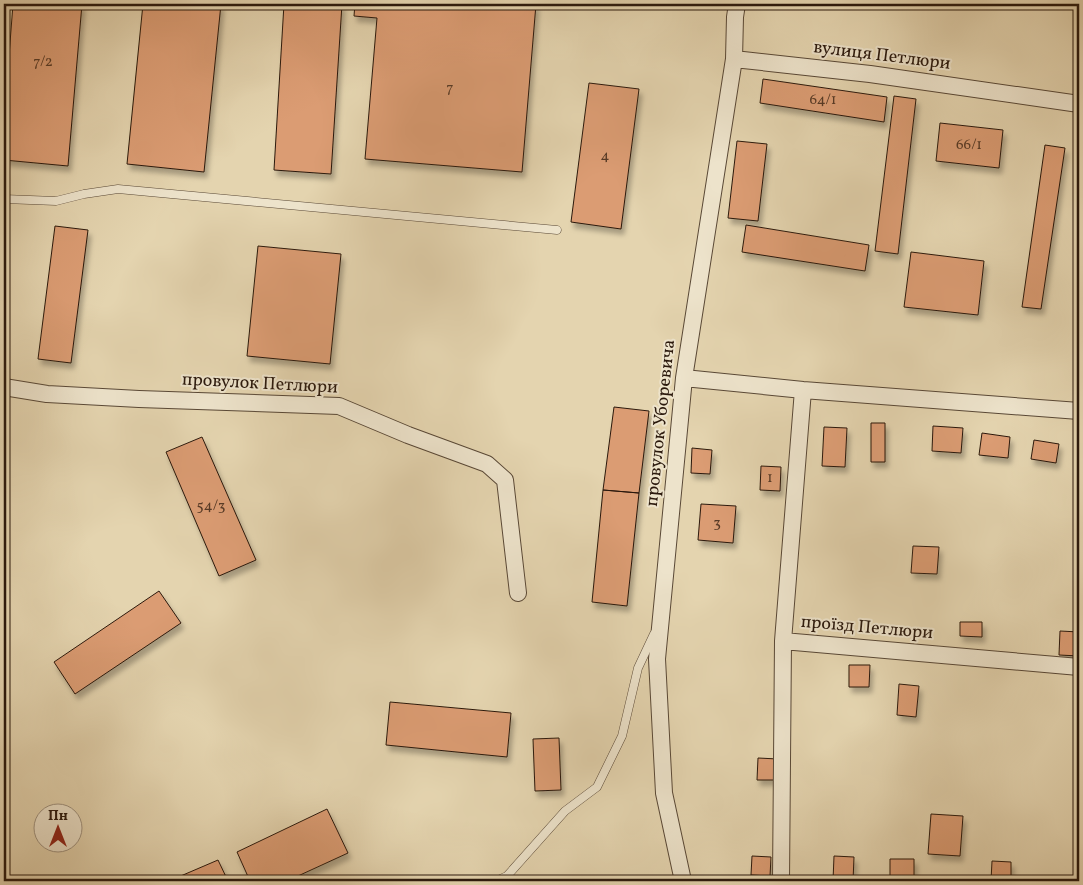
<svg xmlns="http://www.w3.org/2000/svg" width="1083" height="885" font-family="Vollkorn,serif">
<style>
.building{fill:#db9c73;stroke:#2b190d;filter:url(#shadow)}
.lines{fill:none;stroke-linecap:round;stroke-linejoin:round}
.lane-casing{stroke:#594836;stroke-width:9}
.street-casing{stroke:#594836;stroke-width:18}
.lane{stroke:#ede3cb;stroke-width:8}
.street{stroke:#ede3cb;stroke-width:16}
.labels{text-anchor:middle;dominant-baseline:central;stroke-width:4;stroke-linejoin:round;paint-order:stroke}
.number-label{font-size:15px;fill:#573a26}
.street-label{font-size:18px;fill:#2b190d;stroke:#ede3cb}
</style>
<defs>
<filter id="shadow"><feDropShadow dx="3" dy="5.5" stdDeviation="2.5" flood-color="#0004"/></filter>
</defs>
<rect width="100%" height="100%" fill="#e4d4af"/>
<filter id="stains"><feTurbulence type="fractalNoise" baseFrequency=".004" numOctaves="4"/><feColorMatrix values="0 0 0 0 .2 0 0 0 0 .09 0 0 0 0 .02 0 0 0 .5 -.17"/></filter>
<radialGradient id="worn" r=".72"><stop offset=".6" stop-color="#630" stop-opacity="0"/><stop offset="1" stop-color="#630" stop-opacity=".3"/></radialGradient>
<path class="building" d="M 13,4 L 82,4 L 68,166 L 4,160 L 4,121 Z
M 143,4 L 221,4 L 204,172 L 127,164 Z
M 284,4 L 342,4 L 331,174 L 274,170 Z
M 355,4 L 536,4 L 522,172 L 365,159 L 377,18 L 354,16 Z
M 763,79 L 887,97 L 884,122 L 760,103 Z
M 589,83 L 639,89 L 621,229 L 571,222 Z
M 894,96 L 916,99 L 898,254 L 875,251 Z
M 940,123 L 1003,130 L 999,168 L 936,161 Z
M 737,141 L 767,144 L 758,221 L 728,218 Z
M 1045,145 L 1065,148 L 1041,309 L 1022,307 Z
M 746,225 L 869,245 L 865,271 L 742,252 Z
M 55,226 L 88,230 L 71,363 L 38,359 Z
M 258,246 L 341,254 L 330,364 L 247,356 Z
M 911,252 L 984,261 L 978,315 L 904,307 Z
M 614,407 L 649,411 L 639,493 L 603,490 Z
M 871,423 L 885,423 L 885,462 L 871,462 Z
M 933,426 L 963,428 L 961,453 L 932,451 Z
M 824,427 L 847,428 L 845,467 L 822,466 Z
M 982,433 L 1010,437 L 1008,458 L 979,455 Z
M 202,437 L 256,560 L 219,576 L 166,452 Z
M 1034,440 L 1059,444 L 1056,463 L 1031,459 Z
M 692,448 L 712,450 L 710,474 L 691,473 Z
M 761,466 L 781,467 L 780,491 L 760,490 Z
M 603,490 L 639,493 L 627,606 L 592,602 Z
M 701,504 L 736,506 L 733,543 L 698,540 Z
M 913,546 L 939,547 L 937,574 L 911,573 Z
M 159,591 L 181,623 L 75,694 L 54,662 Z
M 960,622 L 982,622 L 982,637 L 960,636 Z
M 1060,631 L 1079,632 L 1079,656 L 1059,655 Z
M 849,665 L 870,665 L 869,687 L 849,687 Z
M 899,684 L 919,686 L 916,717 L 897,715 Z
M 390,702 L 511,713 L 507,757 L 386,745 Z
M 559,738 L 561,790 L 535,791 L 533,739 Z
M 758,758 L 778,759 L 778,780 L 757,780 Z
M 327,809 L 348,853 L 287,881 L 250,881 L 237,852 Z
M 931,814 L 963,816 L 960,856 L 928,854 Z
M 752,856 L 771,857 L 770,876 L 751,875 Z
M 834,856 L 854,857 L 853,881 L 833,881 Z
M 890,859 L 914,859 L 914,881 L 890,881 Z
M 218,860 L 228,881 L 169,881 Z
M 992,861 L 1011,862 L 1011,881 L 991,881 Z"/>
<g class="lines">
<g class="lane-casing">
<path id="lane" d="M 4,199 L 56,201 L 84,194 L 118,189 L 557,230
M 496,881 L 507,876 L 565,811 L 597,787 L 622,736 L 638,668 L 654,634"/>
</g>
<g class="street-casing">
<path id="street" d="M 734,59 L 870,74 L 1079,104
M 684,378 L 803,390 L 1079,411
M 4,387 L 47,394 L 139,399 L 339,406 L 408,435 L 487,464 L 505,480 L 518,593
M 803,390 L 783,641 L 1079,667
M 683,881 L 664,793 L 657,659 L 684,378 L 734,59 L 735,17 L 737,4
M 781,881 L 783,641"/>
</g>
<use href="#lane" class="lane"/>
<use href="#street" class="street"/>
</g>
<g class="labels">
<g class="number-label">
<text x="43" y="62">7/2</text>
<text x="450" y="88">7</text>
<text x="823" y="100">64/1</text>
<text x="969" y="145">66/1</text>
<text x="605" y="156">4</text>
<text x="770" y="478">1</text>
<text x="211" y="506">54/3</text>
<text x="717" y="523">3</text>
</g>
<g class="street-label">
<text transform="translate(882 56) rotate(7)">вулиця Петлюри</text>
<text transform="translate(260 384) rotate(3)">провулок Петлюри</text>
<text transform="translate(661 423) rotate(-84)">провулок Уборевича</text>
<text transform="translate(867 628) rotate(5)">проїзд Петлюри</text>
</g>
</g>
<rect width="1083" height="885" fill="none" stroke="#e4d4af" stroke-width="20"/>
<rect x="5" y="5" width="1073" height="875" fill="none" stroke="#2b190d" stroke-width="2.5"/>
<rect x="10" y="10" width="1063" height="865" fill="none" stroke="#2b190d"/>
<g transform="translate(58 828)"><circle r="24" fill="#ede3cb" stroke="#9f927f"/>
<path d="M0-4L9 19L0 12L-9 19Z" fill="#8f2418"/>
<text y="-8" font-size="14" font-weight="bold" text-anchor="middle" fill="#2b190d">Пн</text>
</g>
<rect width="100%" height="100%" filter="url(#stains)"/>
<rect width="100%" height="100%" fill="url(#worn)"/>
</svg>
